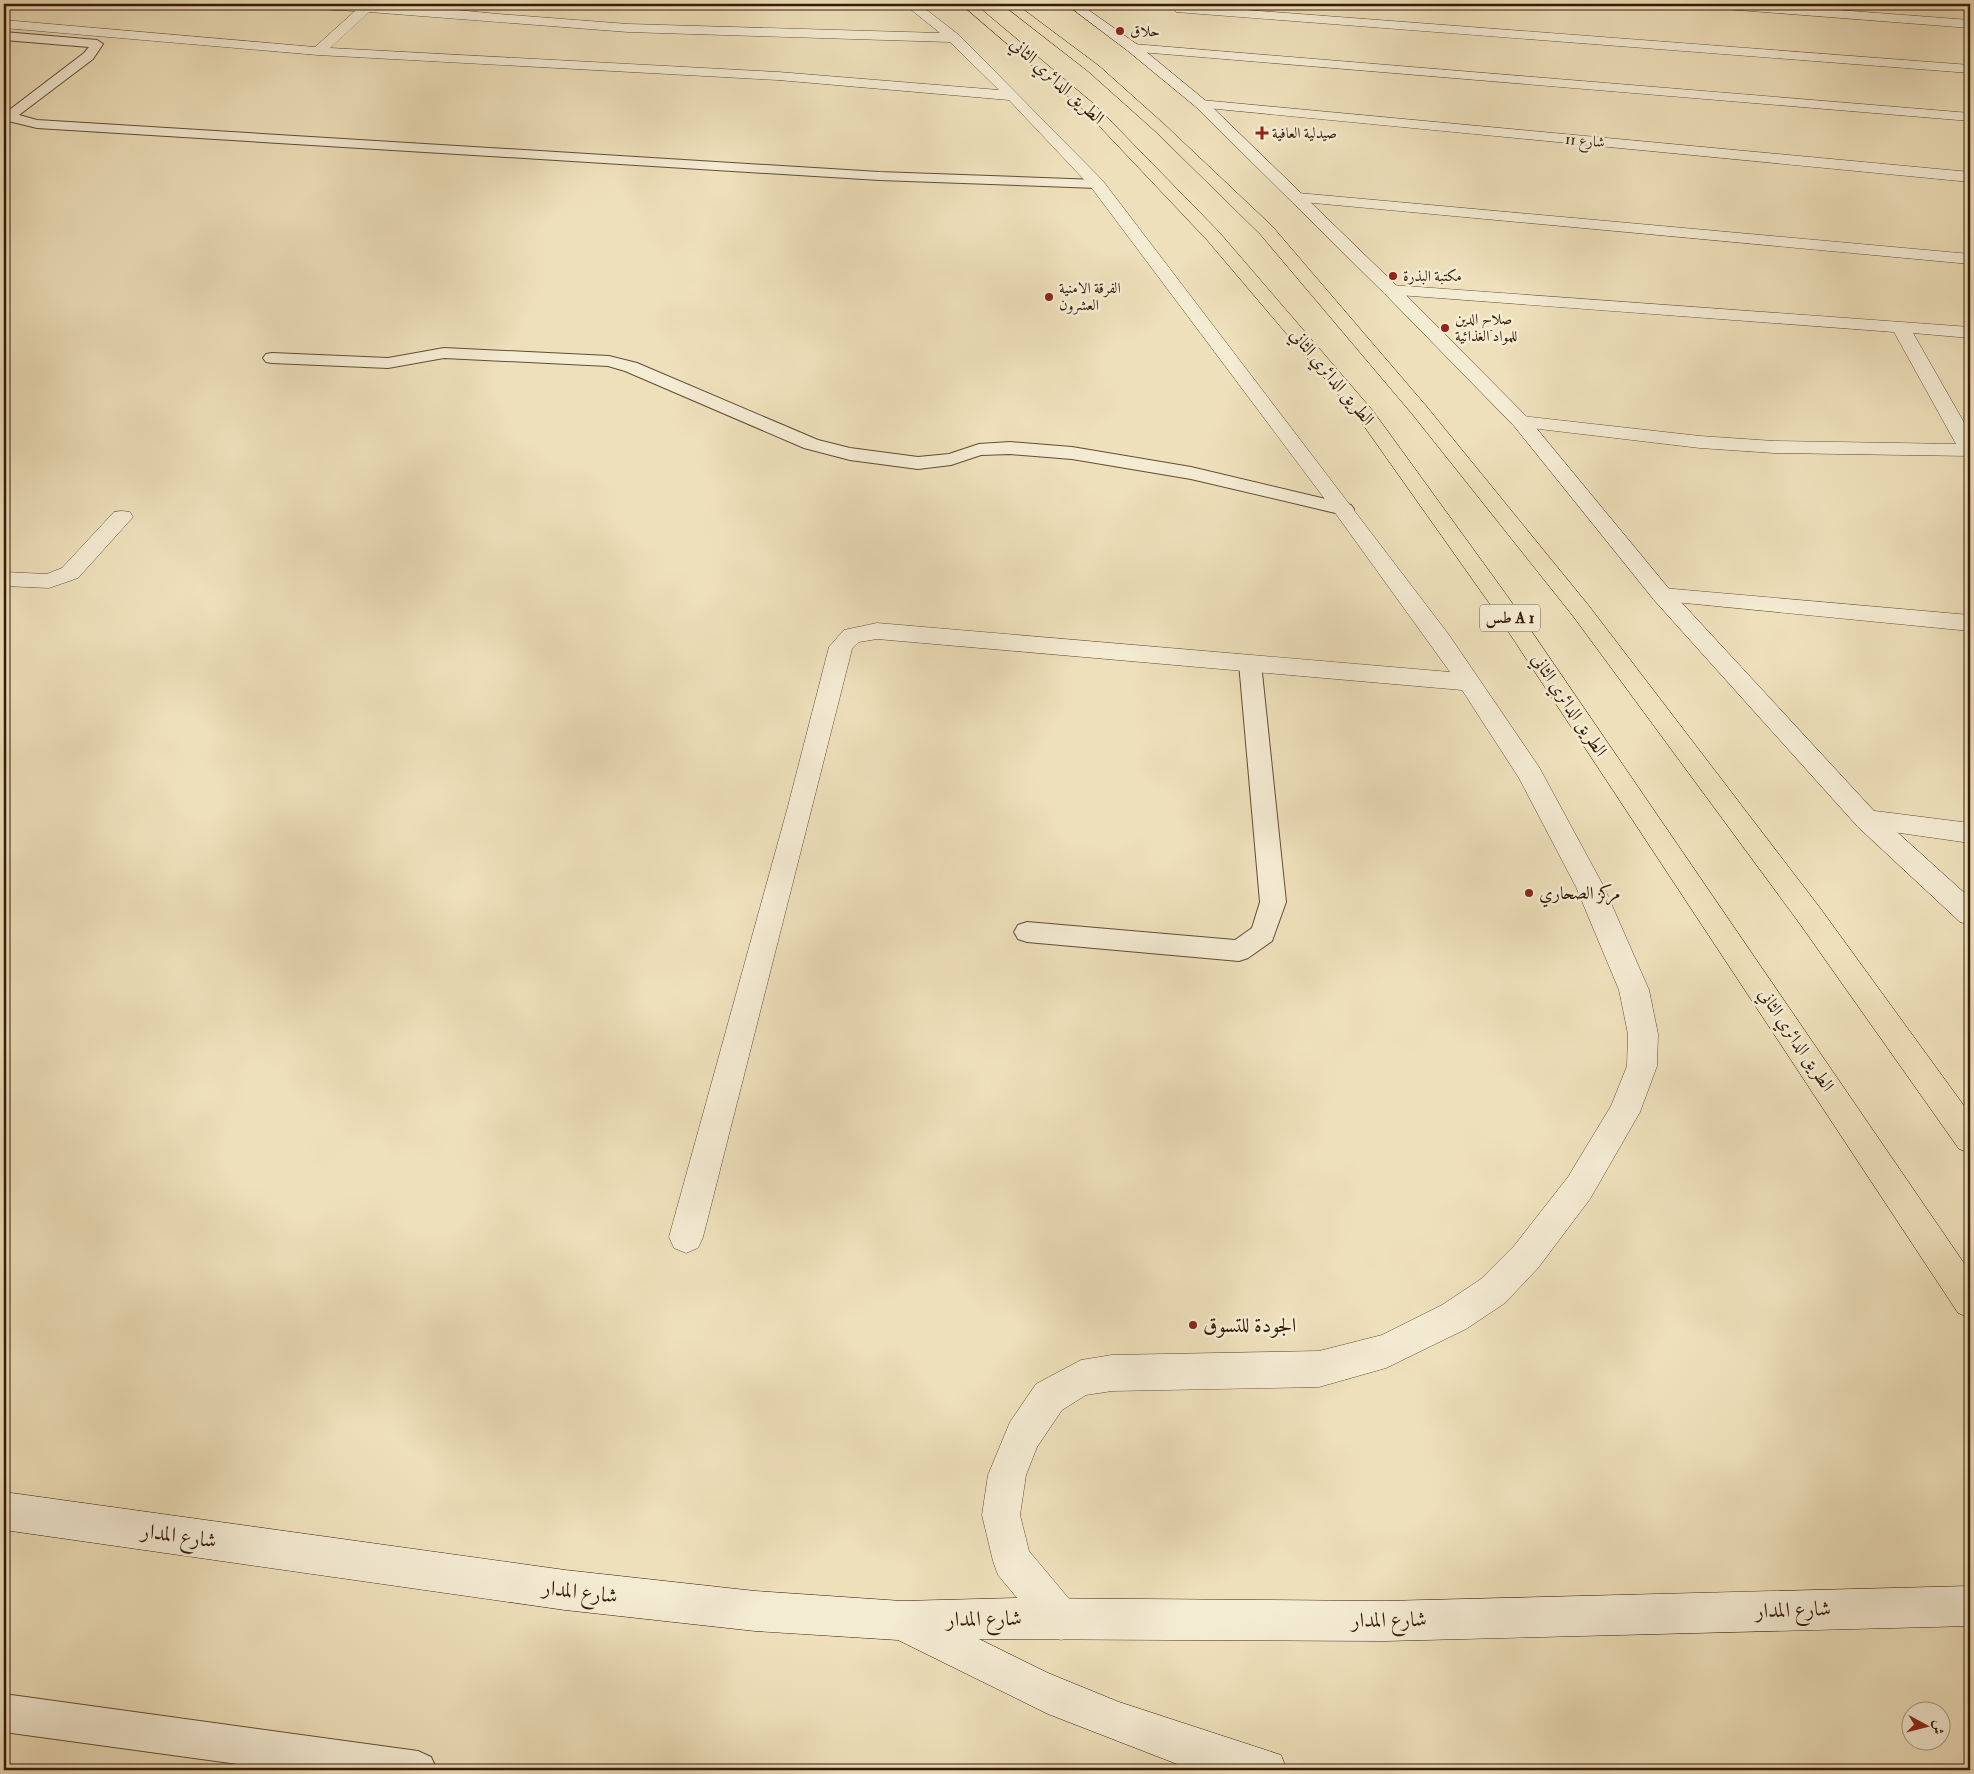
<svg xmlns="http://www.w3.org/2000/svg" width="1974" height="1774" font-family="'IM FELL Double Pica',Amiri,serif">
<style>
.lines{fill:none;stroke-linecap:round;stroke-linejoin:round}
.lane-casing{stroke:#624c33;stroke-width:2}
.street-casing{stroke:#624c33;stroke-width:1}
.secondary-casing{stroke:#341b06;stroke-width:1}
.highway-casing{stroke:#341b06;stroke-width:1}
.lane{fill:#f4ebd3;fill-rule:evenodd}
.street{fill:#f4ebd3;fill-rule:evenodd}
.secondary{fill:#f4ebd3;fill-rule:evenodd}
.highway{fill:#eee0bb;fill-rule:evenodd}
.poi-dot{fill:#8f2418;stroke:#f4ebd3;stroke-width:2}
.labels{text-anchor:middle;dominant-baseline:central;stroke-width:5;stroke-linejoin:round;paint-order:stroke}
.far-poi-label{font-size:15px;fill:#341b06;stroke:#f4ebd3;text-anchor:start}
.far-street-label{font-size:15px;fill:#341b06;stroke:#f4ebd3}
.shield{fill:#f4ebd3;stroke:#6e5944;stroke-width:1}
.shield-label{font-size:16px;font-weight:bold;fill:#341b06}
.street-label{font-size:18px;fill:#341b06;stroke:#f4ebd3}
.poi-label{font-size:18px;fill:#341b06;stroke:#f4ebd3;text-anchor:start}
.near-poi-label{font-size:21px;fill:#341b06;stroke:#f4ebd3;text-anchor:start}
.near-street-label{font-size:21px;fill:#341b06;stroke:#f4ebd3}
</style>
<rect width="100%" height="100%" fill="#eee0bb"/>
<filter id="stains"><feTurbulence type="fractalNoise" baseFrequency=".004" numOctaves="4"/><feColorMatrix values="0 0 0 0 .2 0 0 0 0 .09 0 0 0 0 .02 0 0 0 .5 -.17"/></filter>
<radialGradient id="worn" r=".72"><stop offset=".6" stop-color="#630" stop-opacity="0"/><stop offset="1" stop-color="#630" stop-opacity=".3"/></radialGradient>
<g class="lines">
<g class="lane-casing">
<path id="lane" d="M 4,32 L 97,40 L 103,44 L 93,59 L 19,115 L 37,120 L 879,172 L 1097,180 L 1104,184 L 1097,188 L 879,180 L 37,128 L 4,120 L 4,114 L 84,53 L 89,47 L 4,40 Z
M 444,348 L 609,356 L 637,363 L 818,440 L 850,448 L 918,457 L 949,454 L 979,444 L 1010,442 L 1072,447 L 1191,467 L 1351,505 L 1354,509 L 1351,513 L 1344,515 L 1191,479 L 1072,459 L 1010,454 L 981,455 L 951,465 L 918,469 L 850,460 L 804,448 L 625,371 L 608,366 L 444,358 L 388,368 L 272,363 L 266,362 L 263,358 L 266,354 L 272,353 L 388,358 Z
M 1250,656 L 1258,658 L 1261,663 L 1286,902 L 1272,941 L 1248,958 L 1239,961 L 1027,942 L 1018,939 L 1014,932 L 1018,925 L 1027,922 L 1235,940 L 1252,928 L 1260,902 L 1239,663 L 1242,658 Z
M 4,1694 L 418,1751 L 431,1757 L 437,1770 L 282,1770 L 4,1732 Z"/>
</g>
<g class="street-casing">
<path id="street" d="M 290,4 L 451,6 L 457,10 L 498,14 L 628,24 L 940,33 L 904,4 L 919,4 L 959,35 L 1103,181 L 1449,635 L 1539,767 L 1604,887 L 1649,990 L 1658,1034 L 1657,1066 L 1640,1112 L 1590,1199 L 1538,1268 L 1505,1303 L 1466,1329 L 1386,1368 L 1319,1387 L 1112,1391 L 1086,1395 L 1062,1410 L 1037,1447 L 1026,1475 L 1020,1515 L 1029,1551 L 1075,1606 L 1081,1620 L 1075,1634 L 1061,1640 L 1047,1634 L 998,1575 L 993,1561 L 982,1515 L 988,1475 L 1010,1422 L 1036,1384 L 1081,1360 L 1112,1355 L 1319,1351 L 1382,1335 L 1442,1305 L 1481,1279 L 1514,1246 L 1568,1177 L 1611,1106 L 1627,1066 L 1628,1034 L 1619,990 L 1576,887 L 1519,778 L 1462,690 L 877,639 L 859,642 L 852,649 L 703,1237 L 698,1248 L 686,1253 L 674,1248 L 669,1237 L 787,810 L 829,647 L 844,630 L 877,623 L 1450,672 L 1336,514 L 1091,187 L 1009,100 L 778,80 L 318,55 L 4,28 L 4,20 L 315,47 L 355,11 L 296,8 ZM 369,12 L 628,32 L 950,42 L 999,90 L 778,72 L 330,48 Z
M 1705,4 L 1759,4 L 1970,20 L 1970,28 L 1712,8 Z
M 1181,5 L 1970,65 L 1970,73 L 1176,12 L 1174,9 L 1176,6 Z
M 1133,44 L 1970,113 L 1970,121 L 1128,51 L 1126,48 Z
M 1201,100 L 1970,172 L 1970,182 L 1196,107 L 1194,104 L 1196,101 Z
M 1298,193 L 1970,254 L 1970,264 L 1292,201 L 1290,198 L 1292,195 Z
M 1391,285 L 1970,327 L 1970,338 L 1913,333 L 1970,433 L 1970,456 L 1774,453 L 1700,448 L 1514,426 L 1511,422 L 1514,418 L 1521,416 L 1700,436 L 1774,441 L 1956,444 L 1894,332 L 1385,294 L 1382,290 L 1385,286 Z
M 122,511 L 130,512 L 133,517 L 78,578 L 49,588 L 4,586 L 4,572 L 47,574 L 62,568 L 114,512 Z
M 1662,588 L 1970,615 L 1970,631 L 1654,600 L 1651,595 L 1654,590 Z
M 1867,810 L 1970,823 L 1970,843 L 1858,827 L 1854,820 L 1858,813 Z"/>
</g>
<g class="secondary-casing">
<path id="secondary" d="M 1066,4 L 1080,4 L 1138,45 L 1206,101 L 1397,286 L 1528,418 L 1670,590 L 1876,813 L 1970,898 L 1970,925 L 1960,922 L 1858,827 L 1654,600 L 1514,426 L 1385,294 L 1196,107 L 1128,51 Z
M 4,1492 L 565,1570 L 755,1591 L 902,1601 L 1016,1598 L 1385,1601 L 1970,1586 L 1970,1626 L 1385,1641 L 979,1639 L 1048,1673 L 1119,1702 L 1281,1755 L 1287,1770 L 1196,1770 L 1177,1764 L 1048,1714 L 898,1640 L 755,1631 L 565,1610 L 4,1530 Z"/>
</g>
<g class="highway-casing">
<path id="highway" d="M 961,4 L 975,4 L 1095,105 L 1219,232 L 1373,411 L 1508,597 L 1970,1272 L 1970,1318 L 1958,1313 L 1492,607 L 1359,419 L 1207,240 L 1085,111 Z
M 1002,4 L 1016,4 L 1099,66 L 1165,125 L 1272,226 L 1427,407 L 1589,606 L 1820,908 L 1970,1114 L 1970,1153 L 1959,1149 L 1800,924 L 1573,616 L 1413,415 L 1260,234 L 1155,131 L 1089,72 Z"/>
</g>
<use href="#lane" class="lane"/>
<use href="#street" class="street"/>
<use href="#secondary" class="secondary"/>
<use href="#highway" class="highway"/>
</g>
<g class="poi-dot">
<circle cx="1120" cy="31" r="5"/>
<path d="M1259.5 125.5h5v5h5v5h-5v5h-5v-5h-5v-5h5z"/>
<circle cx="1393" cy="276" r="5"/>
<circle cx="1049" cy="297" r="5"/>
<circle cx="1445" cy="328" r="5"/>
<circle cx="1529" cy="893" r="5"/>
<circle cx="1193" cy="1325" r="5"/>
</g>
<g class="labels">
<g class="far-poi-label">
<text x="1130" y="31">حلاق</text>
<text x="1272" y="133">صيدلية العافية</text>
<text x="1403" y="276">مكتبة البذرة</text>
<text x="1059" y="288">الفرقة الامنية<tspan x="1059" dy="17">العشرون</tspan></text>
<text x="1455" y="319">صلاح الدين<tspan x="1455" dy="17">للمواد الغذائية</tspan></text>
</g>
<g class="far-street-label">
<text transform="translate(1585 141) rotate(5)">شارع 11</text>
</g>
<rect class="shield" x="1480" y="604.5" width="60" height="27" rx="4"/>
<g class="shield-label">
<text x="1510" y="618">طس A 1</text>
</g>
<g class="street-label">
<text transform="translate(1057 81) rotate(42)">الطريق الدائري الثاني</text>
<text transform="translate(1332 377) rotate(50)">الطريق الدائري الثاني</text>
<text transform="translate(1569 705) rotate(56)">الطريق الدائري الثاني</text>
<text transform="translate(1796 1040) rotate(56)">الطريق الدائري الثاني</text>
</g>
<g class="poi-label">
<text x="1539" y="893">مركز الصحاري</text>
</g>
<g class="near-poi-label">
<text x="1203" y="1325">الجودة للتسوق</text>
</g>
<g class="near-street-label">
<text transform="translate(179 1536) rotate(8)">شارع المدار</text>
<text transform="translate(580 1592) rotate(7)">شارع المدار</text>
<text transform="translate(1793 1610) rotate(-2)">شارع المدار</text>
<text transform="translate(984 1619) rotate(-1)">شارع المدار</text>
<text transform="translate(1389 1620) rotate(-1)">شارع المدار</text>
</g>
</g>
<rect width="1974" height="1774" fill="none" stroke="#eee0bb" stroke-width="20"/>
<rect x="5" y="5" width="1964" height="1764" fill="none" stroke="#341b06" stroke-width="2.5"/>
<rect x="10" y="10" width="1954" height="1754" fill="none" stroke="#341b06"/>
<g transform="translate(1926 1726) rotate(97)"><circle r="24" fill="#f4ebd3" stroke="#a79881"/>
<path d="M0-4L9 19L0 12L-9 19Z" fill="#8f2418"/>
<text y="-8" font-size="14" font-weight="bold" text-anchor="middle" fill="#341b06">ش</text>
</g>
<rect width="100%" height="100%" filter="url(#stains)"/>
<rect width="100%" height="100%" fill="url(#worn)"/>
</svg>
